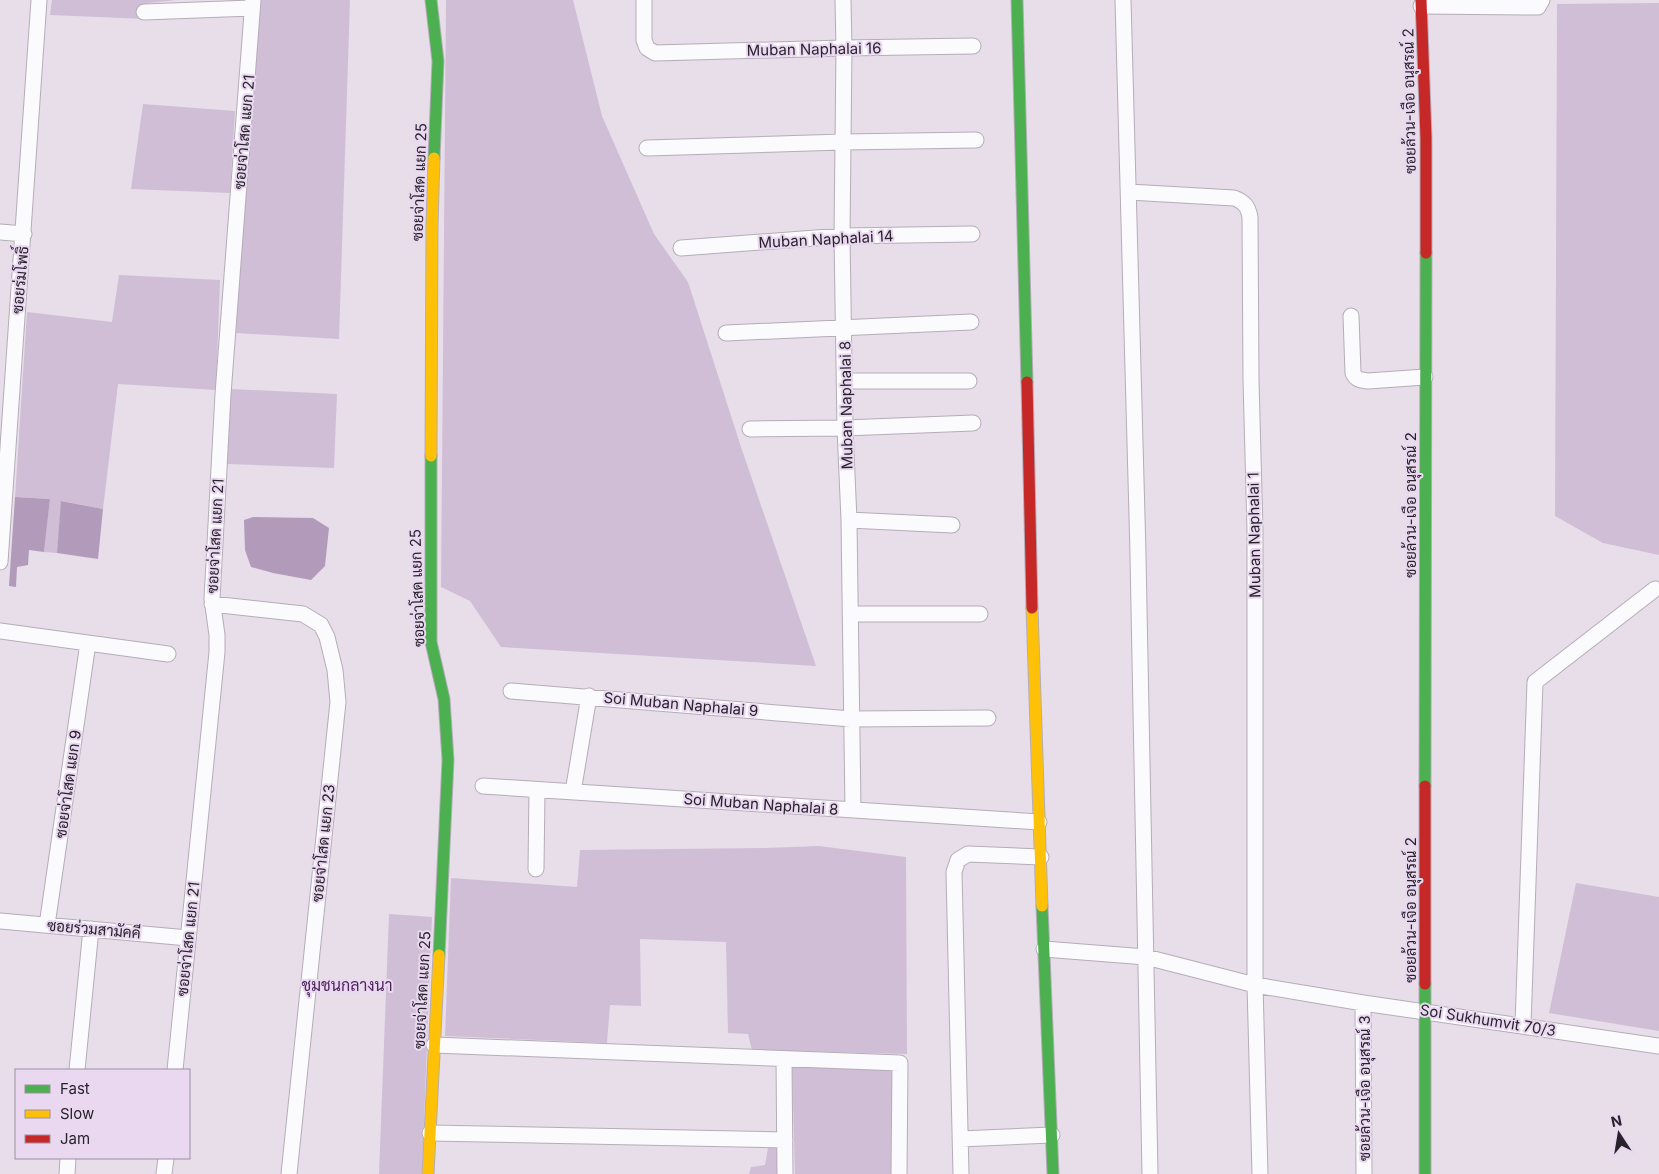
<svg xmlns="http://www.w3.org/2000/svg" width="1659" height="1174" font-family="Inter,Sarabun,sans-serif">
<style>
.green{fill:#d0bed7}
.water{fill:#b29abb}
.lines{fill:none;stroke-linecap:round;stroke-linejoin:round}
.street-casing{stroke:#b4adb7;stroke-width:17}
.fast-casing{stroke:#b4adb7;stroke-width:13}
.slow-casing{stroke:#b4adb7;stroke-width:13}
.jam-casing{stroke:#b4adb7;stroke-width:13}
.street{stroke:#fbfafc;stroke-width:15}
.fast{stroke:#4caf50;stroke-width:11}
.slow{stroke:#ffc107;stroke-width:11}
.jam{stroke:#c62828;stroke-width:11}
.labels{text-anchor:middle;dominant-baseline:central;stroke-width:4;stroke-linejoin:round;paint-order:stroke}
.street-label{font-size:15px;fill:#28222b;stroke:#e9d8f0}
.neighbourhood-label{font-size:16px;fill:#4e265c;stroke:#e9d8f0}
</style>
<rect width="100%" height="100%" fill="#e7deea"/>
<path class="green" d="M 52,0 L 177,0 L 148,3 L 146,19 L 50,15 Z
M 261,0 L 350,0 L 339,339 L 236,333 L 241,242 Z
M 446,0 L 573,0 L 602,116 L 654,234 L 688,282 L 741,447 L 816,666 L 501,647 L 470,601 L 441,587 Z
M 1659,3 L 1659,555 L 1603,543 L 1555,516 L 1557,4 Z
M 143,104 L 235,111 L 230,193 L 131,189 Z
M 119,275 L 220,280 L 216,390 L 118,384 L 103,509 L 62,501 L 57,553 L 44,552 L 50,499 L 15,497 L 27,312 L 112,322 Z
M 230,389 L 337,394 L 334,468 L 227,464 Z
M 819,846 L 906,857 L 907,1054 L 752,1050 L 748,1034 L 728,1033 L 726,942 L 640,939 L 641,1006 L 610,1005 L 607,1043 L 445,1036 L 451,878 L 577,887 L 580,850 L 765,848 Z
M 1576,883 L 1659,897 L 1659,1031 L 1549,1013 Z
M 389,914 L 432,917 L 422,1174 L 379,1174 Z
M 792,1065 L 896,1068 L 894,1174 L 795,1174 Z
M 780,1146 L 780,1174 L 749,1174 L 751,1167 L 765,1165 L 768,1148 Z"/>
<path class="water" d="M 15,497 L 50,499 L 44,552 L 29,550 L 28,565 L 17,567 L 16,587 L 9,586 Z
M 61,501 L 103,509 L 98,559 L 57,553 Z
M 253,517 L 313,518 L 329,528 L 325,566 L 311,580 L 273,573 L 251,567 L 245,550 L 244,520 Z"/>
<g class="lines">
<g class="street-casing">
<path id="street" d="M 644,0 L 644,40 L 647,48 L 655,53 L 844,48 L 973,46
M 843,0 L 844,48 L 842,236 L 845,428 L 849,520 L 853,810
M 1123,0 C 1135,391 1144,783 1150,1174
M 1421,6 L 1538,7 L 1542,0
M 144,12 L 252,8
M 647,148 L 843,142 L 976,140
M 1129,192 L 1234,198 C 1245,202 1248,207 1250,217 L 1251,380 L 1255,531 L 1255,985 L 1260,1174
M 0,232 L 24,234
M 681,248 L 842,236 L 972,234
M 1351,316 L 1353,373 C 1356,380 1361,380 1368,381 L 1425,377
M 726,333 L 971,322
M 844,381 L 969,381
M 750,429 L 845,428 L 973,423
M 849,520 L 952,525
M 0,562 L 39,0
M 212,604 L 303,614 L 321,625 L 327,637 L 335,670 L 338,702 L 289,1174
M 850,614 L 980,614
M 0,631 L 168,654
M 511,691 L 851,719 L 988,718
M 483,786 L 1039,822
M 573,792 L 589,696
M 536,869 L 537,790
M 0,921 L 188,938
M 47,925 L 88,643
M 1044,949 L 1146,957 L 1255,985 L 1363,1003 L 1659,1046
M 1363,1003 L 1364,1174
M 1523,1025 L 1535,682 L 1655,589
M 434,1045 L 900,1063 L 899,1174
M 784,1059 L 785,1174
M 77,1070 L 91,929
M 175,1070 L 217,652 L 217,635 L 212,599 L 223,394 L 253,0
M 430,1133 L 785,1140
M 960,1139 L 1052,1135
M 67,1174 L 68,1158
M 164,1174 L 166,1158
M 961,1174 L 954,872 L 958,860 L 968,854 L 1041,857"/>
</g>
<g class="fast-casing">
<path id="fast" d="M 431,0 L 438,61 L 434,158
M 1017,0 L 1027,382
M 431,456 L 431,642 L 444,699 L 448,760 L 439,955
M 1425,786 L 1426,253
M 1042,906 L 1053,1174
M 1425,1174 L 1425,984"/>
</g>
<g class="slow-casing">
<path id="slow" d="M 431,456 L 432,225 L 434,158
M 1032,608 L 1042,906
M 428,1174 L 439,955"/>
</g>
<g class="jam-casing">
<path id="jam" d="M 1421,0 L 1426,138 L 1426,253
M 1027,382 L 1032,608
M 1425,984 L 1425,786"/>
</g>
<use href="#street" class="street"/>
<use href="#fast" class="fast"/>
<use href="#slow" class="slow"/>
<use href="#jam" class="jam"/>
</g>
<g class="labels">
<g class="street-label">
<text transform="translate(814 49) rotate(-1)">Muban Naphalai 16</text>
<text transform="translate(1409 101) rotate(-91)">ซอยล้วน-เจือ อนุสรณ์ 2</text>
<text transform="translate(244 132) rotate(-85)">ซอยจ่าโสด แยก 21</text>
<text transform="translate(419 182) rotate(-88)">ซอยจ่าโสด แยก 25</text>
<text transform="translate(826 239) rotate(-3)">Muban Naphalai 14</text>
<text transform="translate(20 280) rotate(-85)">ซอยร่มโพธิ์</text>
<text transform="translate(846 405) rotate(-91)">Muban Naphalai 8</text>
<text transform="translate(1410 505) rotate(-90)">ซอยล้วน-เจือ อนุสรณ์ 2</text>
<text transform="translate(1254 535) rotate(-91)">Muban Naphalai 1</text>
<text transform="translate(215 536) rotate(-87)">ซอยจ่าโสด แยก 21</text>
<text transform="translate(417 588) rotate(-92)">ซอยจ่าโสด แยก 25</text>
<text transform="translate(681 704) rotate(5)">Soi Muban Naphalai 9</text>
<text transform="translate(68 784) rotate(-82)">ซอยจ่าโสด แยก 9</text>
<text transform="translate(761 804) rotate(4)">Soi Muban Naphalai 8</text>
<text transform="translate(323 843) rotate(-84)">ซอยจ่าโสด แยก 23</text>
<text transform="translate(1410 910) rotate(-90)">ซอยล้วน-เจือ อนุสรณ์ 2</text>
<text transform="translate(94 929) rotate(5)">ซอยร่วมสามัคคี</text>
<text transform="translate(188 939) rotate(-84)">ซอยจ่าโสด แยก 21</text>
<text transform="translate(422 990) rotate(-87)">ซอยจ่าโสด แยก 25</text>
<text transform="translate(1488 1020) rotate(9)">Soi Sukhumvit 70/3</text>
<text transform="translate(1364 1088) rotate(-90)">ซอยล้วน-เจือ อนุสรณ์ 3</text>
</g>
<g class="neighbourhood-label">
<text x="347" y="985">ชุมชนกลางนา</text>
</g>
</g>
<rect x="15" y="1069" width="175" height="90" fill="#e9d8f0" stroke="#9c8fa1"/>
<rect x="25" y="1085" width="25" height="8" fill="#4caf50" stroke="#9c8fa1"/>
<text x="60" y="1094" font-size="15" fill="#28222b">Fast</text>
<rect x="25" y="1110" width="25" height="8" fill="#ffc107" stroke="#9c8fa1"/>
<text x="60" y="1119" font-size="15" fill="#28222b">Slow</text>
<rect x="25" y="1135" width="25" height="8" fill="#c62828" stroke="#9c8fa1"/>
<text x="60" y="1144" font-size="15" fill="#28222b">Jam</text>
<g transform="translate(1619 1134) rotate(348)" stroke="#e9d8f0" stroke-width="4" paint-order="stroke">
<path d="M0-4L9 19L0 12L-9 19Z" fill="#28222b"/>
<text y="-8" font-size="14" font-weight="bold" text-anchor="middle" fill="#28222b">N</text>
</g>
</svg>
